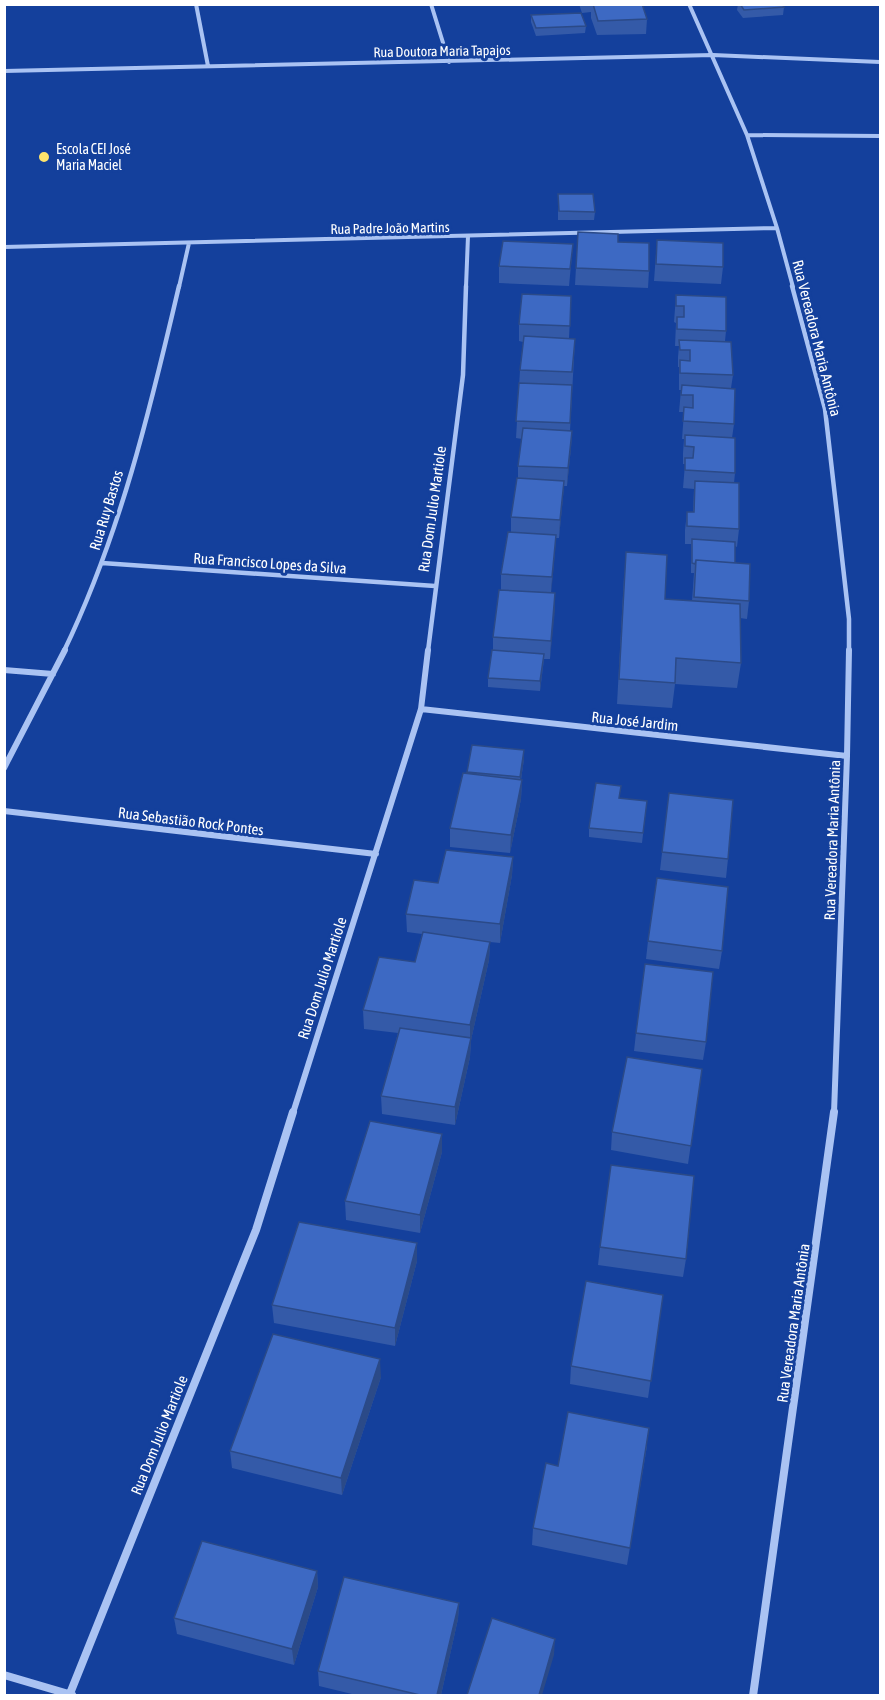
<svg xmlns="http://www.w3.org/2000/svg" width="885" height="1700" font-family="'Asap Condensed',sans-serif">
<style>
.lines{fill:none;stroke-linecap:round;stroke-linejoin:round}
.street-far3{stroke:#aac3f3;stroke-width:4}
.street-far2{stroke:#aac3f3;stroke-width:4.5}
.street-far1{stroke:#aac3f3;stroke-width:6}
.street{stroke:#aac3f3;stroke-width:8}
.wall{fill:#345aa8}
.shaded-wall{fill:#2b4a88}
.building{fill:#3d69c3;stroke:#2b4a88;stroke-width:1.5}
.poi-dot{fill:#ffe56c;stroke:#14409c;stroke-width:2}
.labels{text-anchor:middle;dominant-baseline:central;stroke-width:6;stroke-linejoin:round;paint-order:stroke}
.far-street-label{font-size:14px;fill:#fff;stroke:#14409c}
.far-poi-label{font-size:14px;fill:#fff;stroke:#14409c;text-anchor:start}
.street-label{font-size:15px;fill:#fff;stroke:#14409c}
</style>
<rect width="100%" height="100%" fill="#14409c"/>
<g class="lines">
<path class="street-far3" d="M 196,4 L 208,66
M 431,4 L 449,62
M 689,4 L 747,135 L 777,228 L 793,287
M 4,71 L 713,55 L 880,62
M 747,135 L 880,136
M 4,247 L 777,228
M 179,287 L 189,243
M 466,287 L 468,236"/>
<path class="street-far2" d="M 792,286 L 825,409 L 849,619 L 849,651
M 102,563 L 435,586
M 64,651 C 120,535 150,410 179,286
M 428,651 L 463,375 L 466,286"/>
<path class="street-far1" d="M 4,670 L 53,674
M 421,709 L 847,756
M 4,768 L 65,650
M 4,811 L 376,854
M 293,1113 L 421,709 L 428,650
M 834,1113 L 847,756 L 849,650"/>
<path class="street" d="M 4,1675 L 72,1695
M 69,1696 L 256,1230 L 293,1112
M 753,1696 L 834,1112"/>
</g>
<path class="wall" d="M 579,4 L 642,4 L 647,19 L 646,34 L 597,35 L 591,18 L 591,12 L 582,13 Z
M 738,4 L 782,4 L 784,7 L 783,15 L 743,18 L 737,10 Z
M 531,15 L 586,26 L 585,33 L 536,36 L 531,22 Z
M 558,194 L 595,212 L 594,220 L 558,220 Z
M 578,232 L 618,242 L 649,271 L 648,288 L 575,285 Z
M 657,240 L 723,267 L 721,284 L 654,281 Z
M 573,244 L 569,286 L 499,283 L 499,266 Z
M 676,295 L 726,331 L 725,341 L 733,375 L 731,388 L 734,424 L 732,438 L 735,473 L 734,483 L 739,529 L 737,547 L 735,546 L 735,563 L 749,601 L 747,619 L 740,618 L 741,663 L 737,688 L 675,684 L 672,708 L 617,704 L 624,577 L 665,599 L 692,601 L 694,573 L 691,573 L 691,544 L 685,544 L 685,530 L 687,512 L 693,512 L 694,489 L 683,488 L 685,464 L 683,464 L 683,453 L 684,439 L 682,439 L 684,412 L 679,412 L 681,390 L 679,390 L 679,367 L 678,367 L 678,357 L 679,346 L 675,346 L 676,323 L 674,322 Z
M 571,296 L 569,338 L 575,339 L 570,431 L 572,431 L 571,448 L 567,486 L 564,486 L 559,538 L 556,538 L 551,593 L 555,593 L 550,659 L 544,659 L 540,691 L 488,687 L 488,678 L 493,650 L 493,637 L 501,590 L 501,574 L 511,532 L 511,517 L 518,478 L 518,466 L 522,439 L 516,438 L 520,370 L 523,342 L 519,341 L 519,324 Z
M 472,745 L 524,759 L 521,780 L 522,780 L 521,799 L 510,853 L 450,847 L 450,828 L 467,774 Z
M 669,793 L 728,859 L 726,878 L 660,870 Z
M 619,798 L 647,801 L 642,843 L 589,837 L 589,828 Z
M 513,857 L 512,875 L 500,943 L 490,942 L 489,960 L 471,1040 L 470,1057 L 455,1125 L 382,1114 L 381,1096 L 398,1033 L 364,1029 L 363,1010 L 415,962 L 422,934 L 407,932 L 406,914 L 438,883 Z
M 648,941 L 722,951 L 719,969 L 646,959 Z
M 636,1033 L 706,1042 L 703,1060 L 634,1051 Z
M 702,1069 L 688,1164 L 611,1150 L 612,1132 Z
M 442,1134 L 442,1152 L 420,1233 L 346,1220 L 345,1201 Z
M 417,1243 L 417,1261 L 395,1346 L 274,1323 L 272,1305 Z
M 600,1247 L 686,1259 L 683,1277 L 598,1265 Z
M 663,1295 L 648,1398 L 570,1384 L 571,1366 Z
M 381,1377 L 342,1495 L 232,1468 L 230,1451 Z
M 647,1446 L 627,1565 L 532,1545 L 533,1528 L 558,1466 Z
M 317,1571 L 318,1587 L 294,1665 L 177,1634 L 174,1618 Z
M 459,1603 L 458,1619 L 441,1695 L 356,1695 L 319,1686 L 318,1671 Z"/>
<path class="shaded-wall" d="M 572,431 L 571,448 L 567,486 L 568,468 Z
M 564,481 L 563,498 L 559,538 L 560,520 Z
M 556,535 L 555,553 L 551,596 L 552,577 Z
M 555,593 L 555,611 L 550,659 L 551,641 Z
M 544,654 L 543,664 L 540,691 L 540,681 Z
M 524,750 L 524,759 L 520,786 L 520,777 Z
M 522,780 L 521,799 L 510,853 L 511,835 Z
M 513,857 L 512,875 L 500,943 L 500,924 Z
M 490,942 L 489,960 L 471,1040 L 470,1057 L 455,1125 L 455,1107 L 470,1042 L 470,1025 Z
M 442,1134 L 442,1152 L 420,1233 L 420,1215 Z
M 417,1243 L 417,1261 L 395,1346 L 395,1328 Z
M 380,1359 L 381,1377 L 342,1495 L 341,1478 Z
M 317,1571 L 318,1587 L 294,1665 L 292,1649 Z
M 459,1603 L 458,1619 L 441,1695 L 437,1695 Z
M 555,1639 L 554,1655 L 542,1695 L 539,1695 Z"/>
<path class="building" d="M 593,4 L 642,4 L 647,19 L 598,21 Z
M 740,4 L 782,4 L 784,7 L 744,10 Z
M 581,13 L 586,26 L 536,28 L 531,15 Z
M 558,194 L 593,194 L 595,212 L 559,211 Z
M 578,232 L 618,234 L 618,242 L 649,243 L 649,271 L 576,268 Z
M 657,240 L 723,243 L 723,267 L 656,264 Z
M 503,241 L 573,244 L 570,269 L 499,266 Z
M 522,294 L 571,296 L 570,326 L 519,324 Z
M 676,295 L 726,297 L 726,331 L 677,329 L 677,317 L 684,317 L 684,306 L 676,306 Z
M 524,336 L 575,339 L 572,372 L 520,370 Z
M 679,340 L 731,342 L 733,375 L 680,373 L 680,360 L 690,361 L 690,350 L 680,350 Z
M 519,383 L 572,385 L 570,423 L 516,421 Z
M 682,385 L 735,389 L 734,424 L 683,421 L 684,407 L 693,408 L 693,395 L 681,395 Z
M 523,428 L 572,431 L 568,468 L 518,466 Z
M 685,435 L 735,438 L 735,473 L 685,470 L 685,458 L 693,458 L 694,447 L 685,446 Z
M 517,478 L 564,481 L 560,520 L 511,517 Z
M 695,481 L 739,483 L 739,529 L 687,526 L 687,512 L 694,512 Z
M 508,532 L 556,535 L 552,577 L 501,574 Z
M 692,539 L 735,542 L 735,563 L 696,560 L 695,564 L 692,563 Z
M 626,552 L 667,555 L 665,599 L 740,604 L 741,663 L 676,658 L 675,683 L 619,679 Z
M 696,560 L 750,564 L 749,601 L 694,597 Z
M 499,590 L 555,593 L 551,641 L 493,637 Z
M 492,650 L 544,654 L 540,681 L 488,678 Z
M 472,745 L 524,750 L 520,777 L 467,772 Z
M 463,773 L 522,780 L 511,835 L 450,828 Z
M 596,783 L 621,786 L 619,798 L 647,801 L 643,833 L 589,828 Z
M 669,793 L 733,800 L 728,859 L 662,852 Z
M 446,850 L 513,857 L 500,924 L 406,914 L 414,880 L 438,883 Z
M 657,878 L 728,887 L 722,951 L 648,941 Z
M 423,932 L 490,942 L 470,1025 L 363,1010 L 379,957 L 415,962 Z
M 645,964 L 713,972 L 706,1042 L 636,1033 Z
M 400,1028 L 471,1038 L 455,1107 L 381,1096 Z
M 627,1057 L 702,1069 L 691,1146 L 612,1132 Z
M 370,1121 L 442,1134 L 420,1215 L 345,1201 Z
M 611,1165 L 694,1176 L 686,1259 L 600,1247 Z
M 299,1222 L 417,1243 L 395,1328 L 272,1305 Z
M 586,1281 L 663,1295 L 651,1381 L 571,1366 Z
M 273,1334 L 380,1359 L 341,1478 L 230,1451 Z
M 568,1412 L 649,1428 L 630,1548 L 533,1528 L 546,1463 L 558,1466 Z
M 202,1541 L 317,1571 L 292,1649 L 174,1618 Z
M 344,1577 L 459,1603 L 437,1695 L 420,1695 L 318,1671 Z
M 492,1618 L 555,1639 L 539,1695 L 467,1695 Z"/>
<circle class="poi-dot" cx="44" cy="157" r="6"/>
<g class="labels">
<g class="far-street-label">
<text transform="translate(442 51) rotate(-1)">Rua Doutora Maria Tapajos</text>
<text transform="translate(390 228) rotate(-1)">Rua Padre João Martins</text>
</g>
<g class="far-poi-label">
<text x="56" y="149">Escola CEI José<tspan x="56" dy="16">Maria Maciel</tspan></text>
</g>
<g class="street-label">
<text transform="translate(817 338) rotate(76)">Rua Vereadora Maria Antônia</text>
<text transform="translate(432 509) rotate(-82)">Rua Dom Julio Martiole</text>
<text transform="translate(106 510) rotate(-73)">Rua Ruy Bastos</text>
<text transform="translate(270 563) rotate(4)">Rua Francisco Lopes da Silva</text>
<text transform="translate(635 721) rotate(6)">Rua José Jardim</text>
<text transform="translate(191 821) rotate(7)">Rua Sebastião Rock Pontes</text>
<text transform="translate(832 840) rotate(-88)">Rua Vereadora Maria Antônia</text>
<text transform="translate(322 978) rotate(-72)">Rua Dom Julio Martiole</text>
<text transform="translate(793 1323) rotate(-82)">Rua Vereadora Maria Antônia</text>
<text transform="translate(159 1435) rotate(-68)">Rua Dom Julio Martiole</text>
</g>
</g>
<rect width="885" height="1700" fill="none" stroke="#ffffff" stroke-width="12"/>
</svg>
